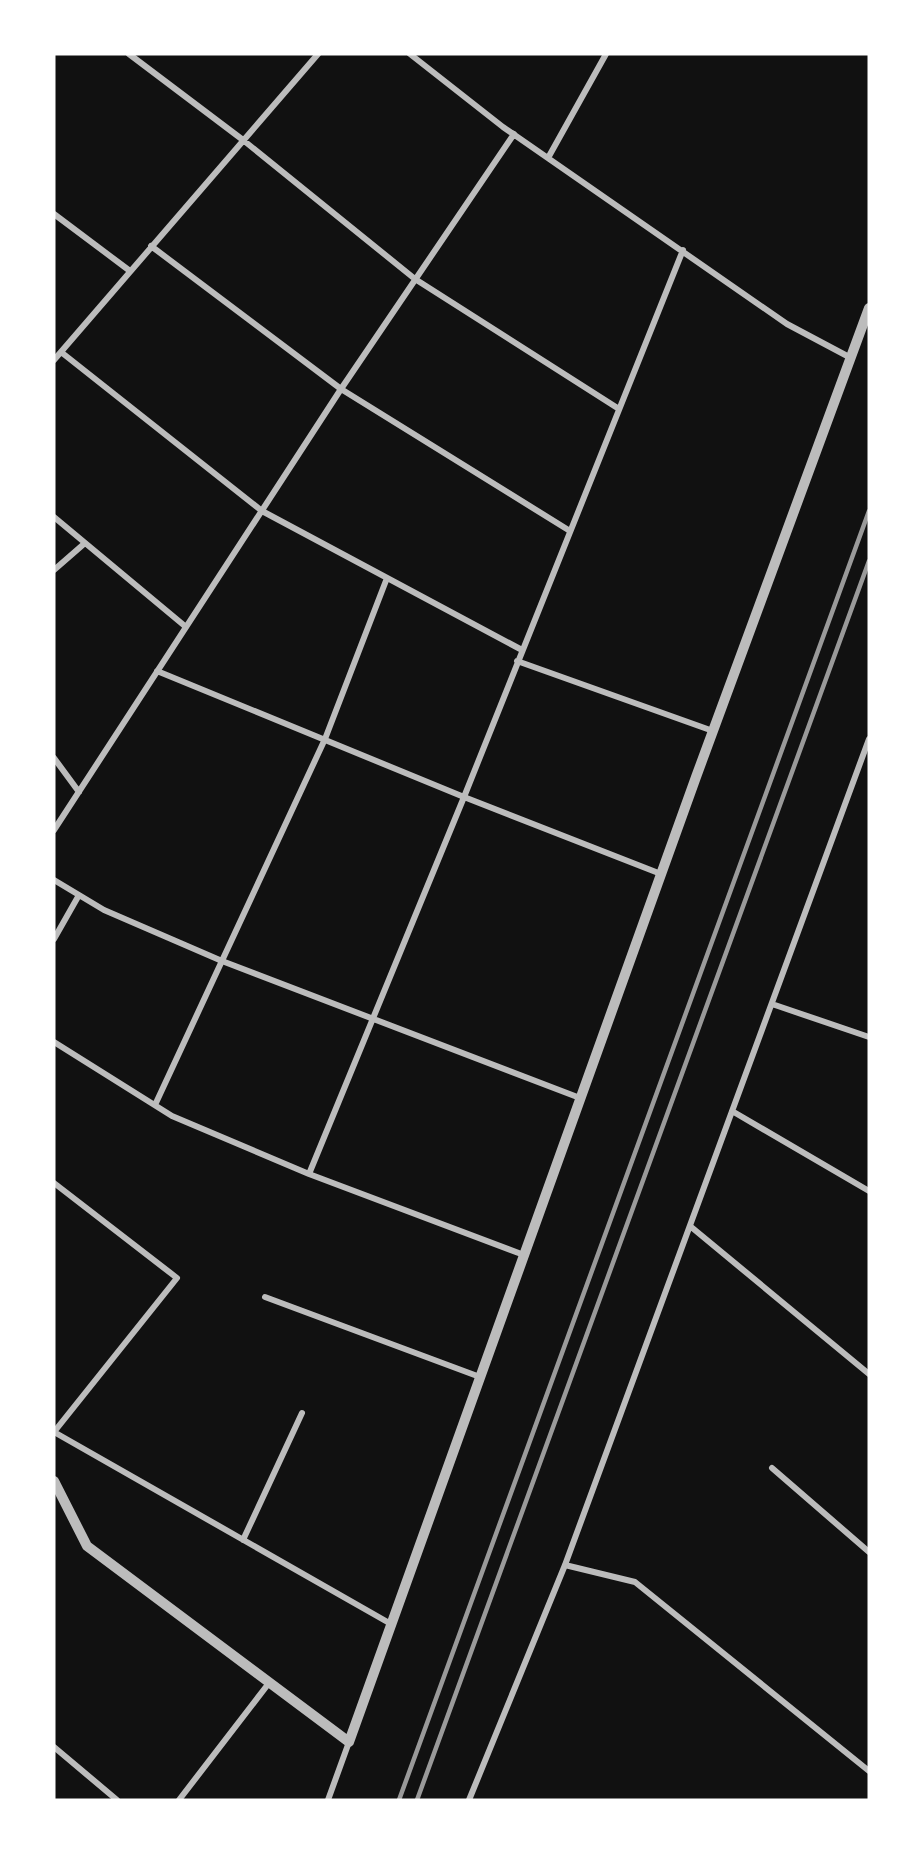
<svg xmlns="http://www.w3.org/2000/svg" width="923" height="1854" font-family="Ubuntu,sans-serif">
<style>
.lines{fill:none;stroke-linecap:round;stroke-linejoin:round}
.minor{stroke:#bcbcbc;stroke-width:6}
.tertiary{stroke:#bcbcbc;stroke-width:10}
.rail{stroke:#9a9a9a;stroke-width:4.5}
</style>
<rect width="100%" height="100%" fill="#111"/>
<g class="lines">
<path class="minor" d="M 129,54 L 243,140 L 415,279 L 619,409
M 410,54 L 503,127 L 787,324 L 851,358
M 548,158 L 606,54
M 54,214 L 130,271
M 151,246 L 341,389 L 570,531
M 61,352 L 262,511 L 522,650
M 54,360 L 318,54
M 54,517 L 186,627
M 54,570 L 85,543
M 517,661 L 713,731
M 157,671 L 464,797 L 661,874
M 54,758 L 79,792
M 54,830 L 341,389 L 514,134
M 54,880 L 104,910 L 222,961 L 580,1098
M 54,939 L 79,895
M 772,1004 L 869,1037
M 54,1042 L 172,1116 L 309,1174 L 524,1255
M 155,1105 L 325,739 L 387,578
M 732,1111 L 869,1191
M 309,1174 L 464,797 L 683,250
M 54,1183 L 177,1278 L 54,1432
M 690,1226 L 869,1374
M 265,1297 L 480,1377
M 54,1432 L 391,1624
M 772,1468 L 869,1552
M 243,1540 L 302,1413
M 565,1565 L 635,1582 L 869,1771
M 54,1747 L 117,1800
M 179,1800 L 269,1683
M 328,1800 L 349,1742
M 469,1800 L 565,1565 L 869,739"/>
<path class="tertiary" d="M 54,1481 L 87,1546 L 349,1742 L 696,777 L 869,308"/>
<path class="rail" d="M 399,1800 L 869,511
M 417,1800 L 869,561"/>
</g>
<rect width="923" height="1854" fill="none" stroke="#ffffff" stroke-width="111"/>
</svg>
